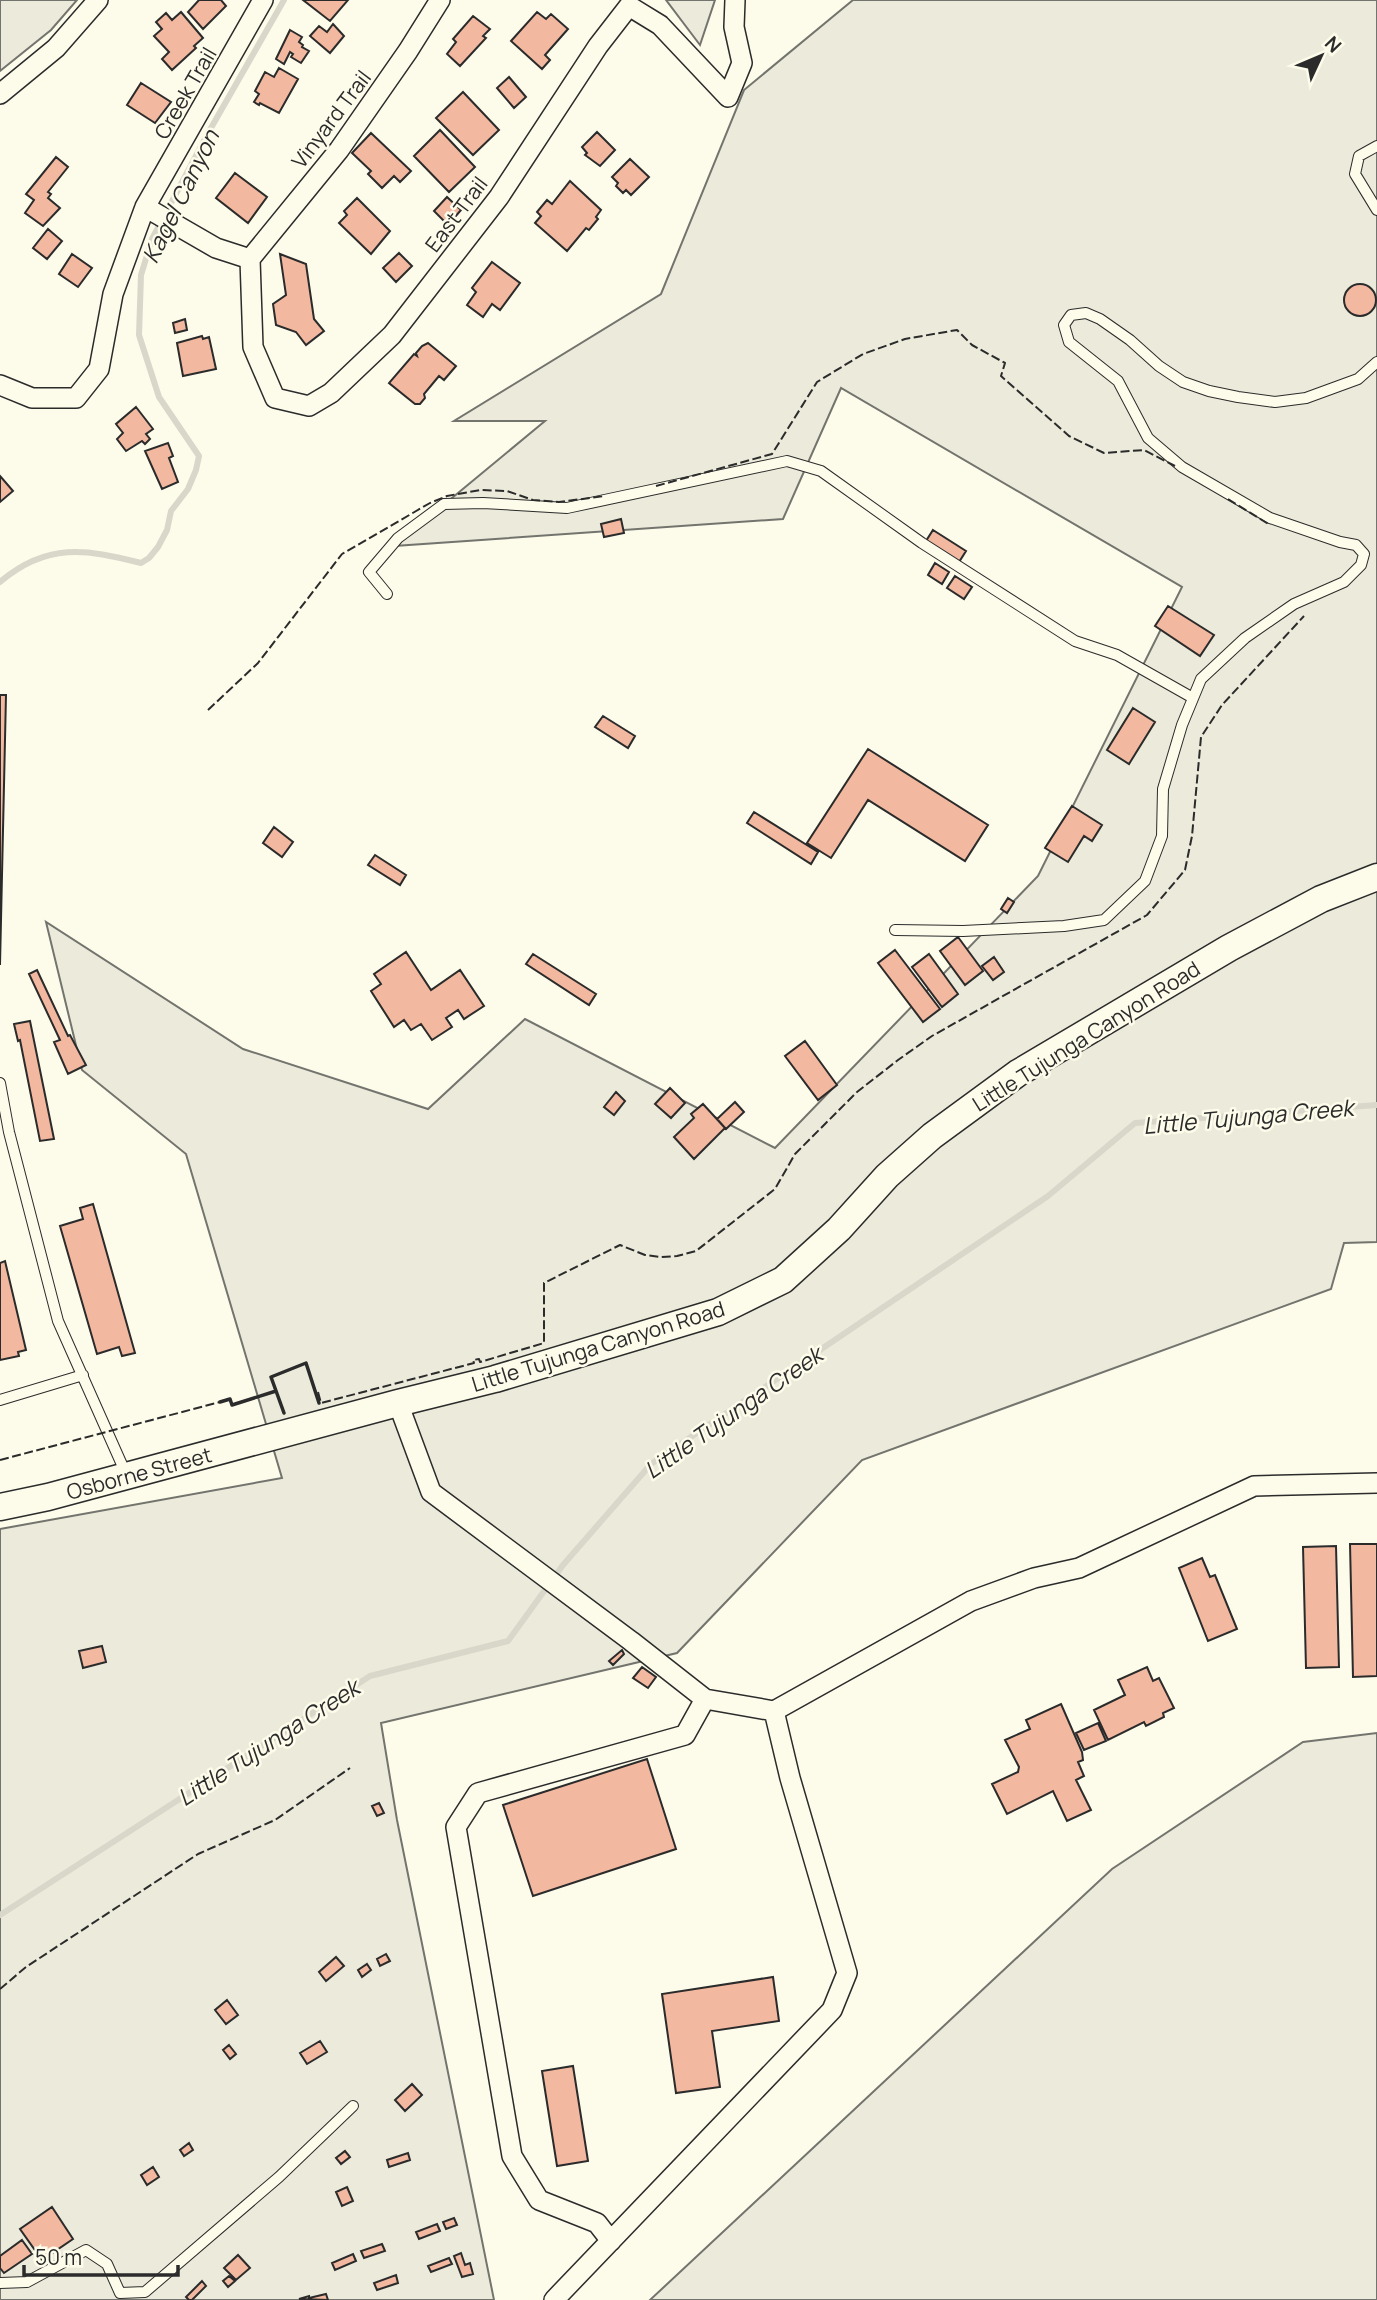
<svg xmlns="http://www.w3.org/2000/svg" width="1377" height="2300" font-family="Manrope,sans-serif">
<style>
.green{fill:#ecebdb;stroke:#74746e;stroke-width:2}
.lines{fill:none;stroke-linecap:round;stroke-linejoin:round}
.stream{stroke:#d8d7c9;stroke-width:6}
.building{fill:#f2b8a0;stroke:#2b2b2b;stroke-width:2}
.service-casing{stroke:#2b2b2b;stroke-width:12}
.minor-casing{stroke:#2b2b2b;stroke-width:22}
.secondary-casing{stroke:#2b2b2b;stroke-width:29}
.service{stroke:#fdfbea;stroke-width:10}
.minor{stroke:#fdfbea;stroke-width:19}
.secondary{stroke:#fdfbea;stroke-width:26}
.fence{stroke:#2b2b2b;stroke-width:2;stroke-dasharray:9 3.5;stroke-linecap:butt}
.wall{stroke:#2b2b2b;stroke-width:3.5}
.labels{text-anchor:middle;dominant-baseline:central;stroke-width:5;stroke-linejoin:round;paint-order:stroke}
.street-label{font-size:21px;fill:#2b2b2b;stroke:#fdfbea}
.water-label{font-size:23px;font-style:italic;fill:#2b2b2b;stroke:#fdfbea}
</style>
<rect width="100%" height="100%" fill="#fdfbea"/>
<path class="green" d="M 0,0 L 77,0 L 51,30 L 0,71 Z
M 666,0 L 715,0 L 700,45 Z
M 853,0 L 1377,0 L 1377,1242 L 1344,1243 L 1331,1289 L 862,1460 L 677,1653 L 381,1723 L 397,1820 L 494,2300 L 0,2300 L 0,1529 L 282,1478 L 186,1154 L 82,1070 L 46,922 L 243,1049 L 428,1109 L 525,1019 L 775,1148 L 1038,876 L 1182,587 L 841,388 L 783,519 L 394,546 L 545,421 L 454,421 L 661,294 L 744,90 Z
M 1377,1733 L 1377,2300 L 650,2300 L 1112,1869 L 1303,1742 Z"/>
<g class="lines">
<path class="stream" d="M 0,582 C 47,542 86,549 141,563 L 149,558 L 158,547 L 167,530 L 171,511 L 188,489 L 196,470 L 199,456 L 159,397 L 139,335 L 141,275 L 152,239 L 171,203 L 207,135 L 284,0
M 0,1915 L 370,1676 L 508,1641 L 563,1565 L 651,1464 L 1048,1196 L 1135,1123 L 1377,1105"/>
</g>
<path class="building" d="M 199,0 L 221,0 L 226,6 L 203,29 L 188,12 Z
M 303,0 L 348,0 L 330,21 Z
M 181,12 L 203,38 L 194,46 L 196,48 L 172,70 L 162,59 L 169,52 L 154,36 L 162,29 L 156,22 L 166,13 L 172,20 Z
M 537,12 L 546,19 L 551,14 L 568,29 L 545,55 L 550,60 L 542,69 L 511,41 Z
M 473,16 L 490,29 L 483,36 L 486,38 L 460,66 L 447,54 L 456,42 L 453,39 Z
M 333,24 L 344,36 L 330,53 L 310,36 L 319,26 L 327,32 Z
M 290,30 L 302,37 L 299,42 L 303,45 L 302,47 L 309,51 L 301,63 L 291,57 L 293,54 L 290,52 L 284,64 L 276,59 Z
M 279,68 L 298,79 L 279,113 L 260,103 L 259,105 L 254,102 L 259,94 L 255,91 L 265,72 L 274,77 Z
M 509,77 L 526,97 L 514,108 L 497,88 Z
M 141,83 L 171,102 L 155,123 L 127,105 Z
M 463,92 L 499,130 L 473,155 L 436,118 Z
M 440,130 L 475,167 L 449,192 L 414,156 Z
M 597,132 L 615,150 L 600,166 L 585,155 L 587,153 L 582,147 Z
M 371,133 L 411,171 L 400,182 L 394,176 L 382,188 L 368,174 L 371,171 L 352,153 Z
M 56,157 L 68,167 L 48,192 L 51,194 L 48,198 L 60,208 L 43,226 L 25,213 L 34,200 L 26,194 Z
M 630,159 L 649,177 L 631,195 L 626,190 L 623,193 L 616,186 L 618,183 L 612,177 Z
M 235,173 L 267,197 L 248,223 L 216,198 Z
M 570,181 L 601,210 L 596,217 L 598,219 L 589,230 L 586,228 L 567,251 L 535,223 L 541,216 L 537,212 L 547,200 L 552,204 Z
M 447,197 L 461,210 L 448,225 L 434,211 Z
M 357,198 L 390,231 L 371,254 L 339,223 L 347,215 L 344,211 Z
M 48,229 L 62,241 L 47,259 L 33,248 Z
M 399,253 L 412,266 L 396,282 L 383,268 Z
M 72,254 L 92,268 L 78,287 L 59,274 Z
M 280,254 L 306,264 L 314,319 L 324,331 L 306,345 L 296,332 L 276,325 L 273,304 L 286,295 Z
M 492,262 L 520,283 L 500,310 L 492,304 L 483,317 L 467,305 L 476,292 L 472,288 Z
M1344 300a16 16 0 1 1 32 0a16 16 0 1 1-32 0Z
M 185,319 L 187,330 L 175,333 L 173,323 Z
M 202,336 L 203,339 L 209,337 L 216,369 L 183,376 L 177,343 Z
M 428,343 L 456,366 L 444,380 L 439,376 L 424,394 L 425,398 L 420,404 L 415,404 L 389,383 L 414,354 L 417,356 L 416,353 L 422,346 Z
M 136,407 L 153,429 L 146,434 L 150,439 L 145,444 L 142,441 L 126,451 L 117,439 L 123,433 L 116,424 Z
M 168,443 L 173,456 L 169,458 L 178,482 L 162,489 L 145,451 Z
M 0,476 L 13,491 L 0,502 Z
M 621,519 L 624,533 L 604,537 L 601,524 Z
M 933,530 L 966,551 L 959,562 L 926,541 Z
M 935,563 L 949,572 L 942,584 L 928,575 Z
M 955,576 L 972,587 L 964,599 L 947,588 Z
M 1168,606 L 1214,635 L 1200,656 L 1155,626 Z
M 0,695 L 6,695 L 0,965 Z
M 1133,708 L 1155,722 L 1129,764 L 1107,750 Z
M 603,716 L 635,736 L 628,748 L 595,727 Z
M 868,749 L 988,825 L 965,861 L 868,800 L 831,858 L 807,843 Z
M 1072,806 L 1102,825 L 1092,841 L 1084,836 L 1068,862 L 1045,848 Z
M 754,812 L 818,852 L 811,864 L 747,823 Z
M 274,827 L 293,842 L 282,857 L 263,843 Z
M 375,855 L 406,875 L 400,885 L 368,865 Z
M 1008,898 L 1014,902 L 1007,913 L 1001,909 Z
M 958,937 L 983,971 L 965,985 L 940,951 Z
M 895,950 L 940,1009 L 923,1022 L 878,963 Z
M 406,952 L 431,990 L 460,970 L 484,1006 L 464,1019 L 458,1010 L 446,1018 L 452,1027 L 432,1040 L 421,1024 L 411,1030 L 404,1020 L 394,1027 L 371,991 L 381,984 L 374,974 Z
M 533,954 L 596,994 L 589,1005 L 526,964 Z
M 929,954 L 958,994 L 942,1007 L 912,967 Z
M 994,957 L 1004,972 L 993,980 L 982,966 Z
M 37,970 L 68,1036 L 70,1035 L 86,1065 L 68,1074 L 54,1042 L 60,1040 L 29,974 Z
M 30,1021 L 54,1139 L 40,1141 L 20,1040 L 18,1041 L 14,1024 Z
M 805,1041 L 837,1085 L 818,1100 L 785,1056 Z
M 670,1088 L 685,1103 L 671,1118 L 655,1104 Z
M 616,1092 L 625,1101 L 614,1115 L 604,1107 Z
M 735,1102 L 744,1112 L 726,1129 L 717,1119 Z
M 703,1104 L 725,1128 L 694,1159 L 674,1137 L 694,1118 L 691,1114 Z
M 93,1204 L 135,1353 L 122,1356 L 119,1347 L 97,1354 L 60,1226 L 83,1219 L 80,1208 Z
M 5,1261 L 26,1350 L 18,1352 L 19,1356 L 0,1360 L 0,1263 Z
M 1350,1544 L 1377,1544 L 1377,1676 L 1353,1677 Z
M 1336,1546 L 1339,1667 L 1306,1668 L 1303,1547 Z
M 1202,1558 L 1210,1577 L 1215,1575 L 1237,1629 L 1208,1641 L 1179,1568 Z
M 102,1646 L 106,1662 L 83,1668 L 79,1651 Z
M 622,1650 L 624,1654 L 613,1665 L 609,1661 Z
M 642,1667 L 656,1677 L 648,1688 L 633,1678 Z
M 1147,1667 L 1153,1681 L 1159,1678 L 1174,1708 L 1163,1713 L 1164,1717 L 1146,1726 L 1144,1722 L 1108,1740 L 1094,1710 L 1125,1695 L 1118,1680 Z
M 1061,1704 L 1082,1752 L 1083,1760 L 1078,1762 L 1084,1776 L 1076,1780 L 1091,1810 L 1067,1821 L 1053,1791 L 1007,1814 L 992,1784 L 1018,1772 L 1019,1767 L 1005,1740 L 1030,1729 L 1026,1720 Z
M 1098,1723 L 1106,1741 L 1084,1750 L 1076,1733 Z
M 647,1759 L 676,1849 L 533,1896 L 503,1805 Z
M 379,1803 L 384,1813 L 377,1816 L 372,1806 Z
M 386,1954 L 390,1961 L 380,1966 L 377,1959 Z
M 336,1957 L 344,1966 L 326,1981 L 319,1972 Z
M 367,1964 L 371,1970 L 362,1977 L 358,1970 Z
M 773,1977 L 779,2021 L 712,2031 L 720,2087 L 676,2093 L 662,1994 Z
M 227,2000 L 238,2015 L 226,2024 L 215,2010 Z
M 320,2041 L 327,2052 L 307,2064 L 300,2053 Z
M 229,2045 L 236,2054 L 230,2059 L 223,2050 Z
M 573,2066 L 588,2161 L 557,2166 L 542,2071 Z
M 412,2084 L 422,2095 L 405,2111 L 395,2100 Z
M 189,2143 L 193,2150 L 184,2156 L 180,2150 Z
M 345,2151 L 350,2157 L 341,2164 L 336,2158 Z
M 408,2153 L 410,2160 L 389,2167 L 387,2160 Z
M 153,2167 L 159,2177 L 147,2185 L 141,2175 Z
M 347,2187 L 353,2201 L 342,2206 L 336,2192 Z
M 52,2207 L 73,2239 L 42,2260 L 20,2229 Z
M 454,2218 L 457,2225 L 446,2229 L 443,2222 Z
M 437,2224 L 440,2231 L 419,2239 L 416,2232 Z
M 22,2240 L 32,2254 L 4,2273 L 0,2268 L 0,2256 Z
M 382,2244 L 385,2251 L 364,2258 L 361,2251 Z
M 461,2253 L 465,2265 L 470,2263 L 473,2274 L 462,2277 L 454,2256 Z
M 353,2254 L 356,2261 L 335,2270 L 332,2263 Z
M 238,2255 L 250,2268 L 236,2280 L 224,2268 Z
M 449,2258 L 452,2264 L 431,2272 L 428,2266 Z
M 396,2275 L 398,2283 L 377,2290 L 374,2283 Z
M 229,2276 L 235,2281 L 228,2287 L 223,2281 Z
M 202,2281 L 206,2286 L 192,2300 L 189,2300 L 186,2297 Z
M 326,2294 L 328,2300 L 299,2299 L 309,2296 L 309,2298 Z"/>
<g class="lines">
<g class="service-casing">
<path id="service" d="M 1377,146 L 1359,156 L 1355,174 L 1377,210
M 387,594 L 369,572 L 398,538 L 444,504 L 483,503 L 567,508 L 787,461 L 821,471 L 922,543 L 1075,641 L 1117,655 L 1193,698
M 895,930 L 963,931 L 1064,926 L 1104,920 L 1145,881 L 1162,836 L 1163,789 L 1182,725 L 1201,679 L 1245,638 L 1294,604 L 1344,582 L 1361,565 L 1364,554 L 1356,545 L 1340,542 L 1270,518 L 1182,467 L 1148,438 L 1118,381 L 1069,342 L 1064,325 L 1071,315 L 1086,313 L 1100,319 L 1130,340 L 1159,366 L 1183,382 L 1209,391 L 1238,397 L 1275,402 L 1306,398 L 1358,379 L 1377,362
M 0,1083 L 9,1132 L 58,1321 L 127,1476
M 0,1400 L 83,1375
M 0,2283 L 27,2282 L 86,2250 L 107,2264 L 120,2293 L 145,2292 L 279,2177 L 353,2106"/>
</g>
<g class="minor-casing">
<path id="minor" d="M 0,94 L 56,48 L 98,0
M 145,207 L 216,248 L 250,259
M 250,259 L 253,347 L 275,398 L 309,406 L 331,393 L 392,335 L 499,197 L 598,46 L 629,6 L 660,25 L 728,97 L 742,63 L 734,27 L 735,0
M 250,259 L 339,150 L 408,51 L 440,0
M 0,385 L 32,398 L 76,398 L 99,369 L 113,294 L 145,207 L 263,0
M 398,1403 L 431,1492 L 631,1641 L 705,1699 L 774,1711 L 971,1601 L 1034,1578 L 1079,1568 L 1254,1486 L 1377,1483
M 611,2241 L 597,2223 L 539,2200 L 512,2156 L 456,1827 L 478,1793 L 685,1735 L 705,1699
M 554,2300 L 832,2010 L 847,1973 L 790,1778 L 774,1711"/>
</g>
<g class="secondary-casing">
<path id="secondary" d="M 0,1507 L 48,1497 L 398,1403 L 495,1379 L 718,1312 L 783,1280 L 839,1229 L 887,1176 L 932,1136 L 1018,1073 L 1229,948 L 1321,899 L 1377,877"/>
</g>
<use href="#service" class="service"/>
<use href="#minor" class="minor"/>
<use href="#secondary" class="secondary"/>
<path class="fence" d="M 656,486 L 772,454 L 817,382 L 863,354 L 905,339 L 957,330 L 972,345 L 1005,363 L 1001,376 L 1069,436 L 1104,453 L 1144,450 L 1175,466
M 1228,499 L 1270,525
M 208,710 L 258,663 L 342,554 L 430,503 L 447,496 L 480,490 L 507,491 L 533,500 L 559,502 L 605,496
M 318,1392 L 321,1403 L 474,1363 L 473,1360 L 479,1359 L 480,1362 L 544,1343 L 544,1283 L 620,1245 L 645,1255 L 661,1257 L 677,1256 L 696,1251 L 775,1189 L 795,1154 L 857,1092 L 898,1060 L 932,1036 L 1147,915 L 1185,870 L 1192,836 L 1201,737 L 1222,705 L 1304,616
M 0,1460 L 220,1402
M 0,1989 L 26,1967 L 198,1854 L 275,1820 L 350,1768"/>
<path class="wall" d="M 220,1402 L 230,1399 L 232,1405 L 276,1391
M 284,1413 L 271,1377 L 306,1363 L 319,1403"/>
</g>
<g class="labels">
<g class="street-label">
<text transform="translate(185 93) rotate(-60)">Creek Trail</text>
<text transform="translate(331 119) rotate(-53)">Vinyard Trail</text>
<text transform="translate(456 214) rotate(-53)">East Trail</text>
<text transform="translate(1086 1036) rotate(-32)">Little Tujunga Canyon Road</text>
<text transform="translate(598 1346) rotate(-17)">Little Tujunga Canyon Road</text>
<text transform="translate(139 1473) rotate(-15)">Osborne Street</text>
</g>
<g class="water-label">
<text transform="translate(180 196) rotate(-64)">Kagel Canyon</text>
<text transform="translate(1248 1116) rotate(-5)">Little Tujunga Creek</text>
<text transform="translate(733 1412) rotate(-35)">Little Tujunga Creek</text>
<text transform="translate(268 1742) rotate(-33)">Little Tujunga Creek</text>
</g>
</g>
<g transform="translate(1321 56) rotate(46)" stroke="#fdfbea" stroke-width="5" paint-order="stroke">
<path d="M0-5L12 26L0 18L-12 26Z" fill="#2b2b2b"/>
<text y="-10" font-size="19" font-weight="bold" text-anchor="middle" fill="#2b2b2b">N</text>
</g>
<path d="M24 2265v10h154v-10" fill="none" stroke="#2b2b2b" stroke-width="3.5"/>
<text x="35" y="2265" font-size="21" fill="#2b2b2b" stroke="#fdfbea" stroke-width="5" paint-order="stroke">50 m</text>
</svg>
